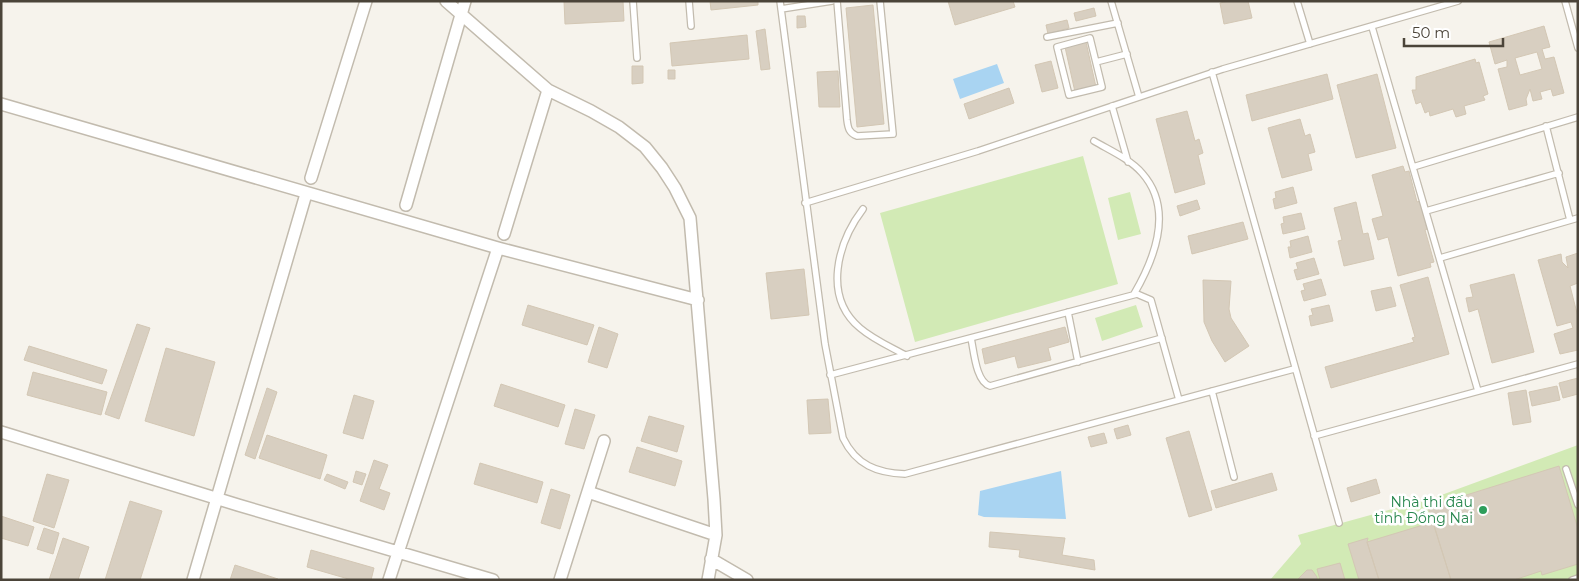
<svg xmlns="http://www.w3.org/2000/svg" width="1579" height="581" font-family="Montserrat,sans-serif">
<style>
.green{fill:#d2eab5}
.water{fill:#a9d4f2}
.building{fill:#d8cfc1;stroke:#d3c7b4;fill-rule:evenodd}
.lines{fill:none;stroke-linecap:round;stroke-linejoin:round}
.service-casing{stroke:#c2bbae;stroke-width:8}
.minor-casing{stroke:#c2bbae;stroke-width:14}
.service{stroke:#fff;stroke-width:5.5}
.minor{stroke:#fff;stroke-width:11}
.leisure-dot{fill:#2e9e5b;stroke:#fff;stroke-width:2}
.labels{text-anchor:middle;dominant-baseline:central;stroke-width:5;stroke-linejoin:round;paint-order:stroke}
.leisure-label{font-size:14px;fill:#27864d;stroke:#fff;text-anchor:end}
</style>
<rect width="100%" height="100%" fill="#f6f3ec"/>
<path class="green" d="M 1083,156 L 1118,284 L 915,342 L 880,213 Z
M 1130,192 L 1141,234 L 1118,240 L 1108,198 Z
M 1136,305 L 1143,327 L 1102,341 L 1095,318 Z
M 1578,445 L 1578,580 L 1270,580 L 1301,544 L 1298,535 L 1436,497 Z"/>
<path class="water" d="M 997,64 L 1004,83 L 960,99 L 953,79 Z
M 1061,471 L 1066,519 L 984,517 L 978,515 L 980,491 Z"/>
<path class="building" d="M 564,1 L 623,1 L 624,21 L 565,24 Z
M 710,1 L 758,1 L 758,5 L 711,10 Z
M 948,1 L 1013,1 L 1015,7 L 955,25 Z
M 1229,1 L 1248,1 L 1252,18 L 1224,24 L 1220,3 Z
M 873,5 L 884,124 L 857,127 L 846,8 Z
M 1094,8 L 1096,16 L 1076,21 L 1074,13 Z
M 797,16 L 805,16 L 806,27 L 797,28 Z
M 1067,20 L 1069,28 L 1048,34 L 1046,25 Z
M 1544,26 L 1550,47 L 1542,49 L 1545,59 L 1554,57 L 1564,93 L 1553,96 L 1551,89 L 1540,92 L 1542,99 L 1533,101 L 1530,89 L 1526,99 L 1527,105 L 1509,110 L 1498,69 L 1507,67 L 1507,60 L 1495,64 L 1489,42 ZM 1537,52 L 1542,69 L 1520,75 L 1515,58 Z
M 765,29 L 770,69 L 761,70 L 756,31 Z
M 747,35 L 749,59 L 672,66 L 670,43 Z
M 1086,42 L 1096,87 L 1075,92 L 1065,47 Z
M 1475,59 L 1476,63 L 1479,62 L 1488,94 L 1483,96 L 1485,100 L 1464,106 L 1466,114 L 1456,117 L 1453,109 L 1430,116 L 1429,111 L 1425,113 L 1421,102 L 1416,104 L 1412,90 L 1416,90 L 1416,77 Z
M 1051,61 L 1058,88 L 1042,92 L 1035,65 Z
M 632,66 L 643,66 L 643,83 L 632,84 Z
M 668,70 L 675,70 L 675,79 L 668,79 Z
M 838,71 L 840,107 L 819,107 L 817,72 Z
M 1327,74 L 1333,99 L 1252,121 L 1246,95 Z
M 1377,74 L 1396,148 L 1356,158 L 1337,85 Z
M 1009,88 L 1014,103 L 969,119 L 964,104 Z
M 1187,111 L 1195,141 L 1199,139 L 1203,153 L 1198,155 L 1205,184 L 1175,193 L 1156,119 Z
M 1300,119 L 1305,136 L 1310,134 L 1315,152 L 1308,154 L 1312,170 L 1282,178 L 1268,128 Z
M 1403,166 L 1405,172 L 1409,171 L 1417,202 L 1420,201 L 1427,229 L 1425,230 L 1434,262 L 1430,263 L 1431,267 L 1398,276 L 1388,237 L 1378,240 L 1372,219 L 1383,216 L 1372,175 Z
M 1293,187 L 1297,203 L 1275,209 L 1273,199 L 1276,198 L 1275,192 Z
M 1197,200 L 1200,209 L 1180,216 L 1177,206 Z
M 1356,202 L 1363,234 L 1368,233 L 1374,259 L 1344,266 L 1338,241 L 1342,240 L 1334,208 Z
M 1301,213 L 1305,229 L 1283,234 L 1281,224 L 1284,223 L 1283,217 Z
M 1243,222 L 1248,239 L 1192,254 L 1188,236 Z
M 1308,236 L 1312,252 L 1290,258 L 1288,247 L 1291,247 L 1290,241 Z
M 1578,253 L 1578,283 L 1570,286 L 1578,317 L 1578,350 L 1560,354 L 1554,334 L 1573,328 L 1571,322 L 1557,326 L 1538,260 L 1561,254 L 1562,262 L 1568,268 L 1566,257 Z
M 1314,258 L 1319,274 L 1297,280 L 1294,270 L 1298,269 L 1296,263 Z
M 804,269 L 809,315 L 771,319 L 766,273 Z
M 1514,274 L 1534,352 L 1492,363 L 1478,309 L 1469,312 L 1466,298 L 1473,297 L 1470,285 Z
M 1428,277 L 1449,354 L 1331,388 L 1325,367 L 1414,342 L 1412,338 L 1415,337 L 1400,285 Z
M 1321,279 L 1326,295 L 1304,301 L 1301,291 L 1305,290 L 1303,284 Z
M 1203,280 L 1231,281 L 1229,309 L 1231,318 L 1249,346 L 1225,362 L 1212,341 L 1204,322 Z
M 1391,287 L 1396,306 L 1376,311 L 1371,291 Z
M 528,305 L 594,325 L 587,345 L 522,325 Z
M 1329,305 L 1333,321 L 1311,326 L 1309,316 L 1313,315 L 1311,309 Z
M 137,324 L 150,328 L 119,419 L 105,414 Z
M 599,327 L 618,334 L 607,368 L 588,362 Z
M 1065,327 L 1069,342 L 1048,348 L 1051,360 L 1018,368 L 1015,356 L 985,364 L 982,349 Z
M 29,346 L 107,370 L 102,384 L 24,360 Z
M 166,348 L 215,362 L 194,436 L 145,421 Z
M 33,372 L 107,392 L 101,415 L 27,395 Z
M 1578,378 L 1578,394 L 1563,398 L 1559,383 Z
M 501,384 L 565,405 L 558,427 L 494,406 Z
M 1557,386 L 1560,400 L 1532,406 L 1529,392 Z
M 267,388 L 277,392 L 255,459 L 245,455 Z
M 1526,390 L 1531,422 L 1513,425 L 1508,393 Z
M 354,395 L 374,401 L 363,439 L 343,433 Z
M 828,399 L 831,433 L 809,434 L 807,400 Z
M 575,409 L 595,415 L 584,449 L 565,444 Z
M 649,416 L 684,426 L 677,452 L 641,441 Z
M 1128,425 L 1131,435 L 1117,439 L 1114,429 Z
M 1189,431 L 1212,510 L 1189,517 L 1166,438 Z
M 1104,433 L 1107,443 L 1091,447 L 1088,437 Z
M 267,435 L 327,455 L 320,479 L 259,458 Z
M 637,447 L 682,461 L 675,486 L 629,472 Z
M 374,460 L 388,465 L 379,489 L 390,493 L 384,510 L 360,501 Z
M 480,463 L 543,482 L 537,503 L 474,484 Z
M 1559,466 L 1578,529 L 1578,564 L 1542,575 L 1541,571 L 1514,580 L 1451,580 L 1428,507 Z
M 356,471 L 366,474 L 362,485 L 353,482 Z
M 1272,473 L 1277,490 L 1216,508 L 1211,491 Z
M 47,474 L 69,480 L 54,528 L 33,521 Z
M 327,474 L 348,482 L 345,489 L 324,480 Z
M 1376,479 L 1380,493 L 1351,502 L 1347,488 Z
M 551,489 L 570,495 L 560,529 L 541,523 Z
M 130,501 L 162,511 L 140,580 L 105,580 Z
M 1,516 L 34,527 L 28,546 L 1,538 Z
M 1433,522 L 1451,580 L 1379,580 L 1367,542 Z
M 44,528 L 59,533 L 53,554 L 37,549 Z
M 990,532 L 1065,538 L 1062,555 L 1094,560 L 1095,570 L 1019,557 L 1020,550 L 989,547 Z
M 63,538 L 89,547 L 78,580 L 49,580 Z
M 1368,538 L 1367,542 L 1379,580 L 1359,580 L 1348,544 Z
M 311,550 L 374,568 L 371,580 L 352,580 L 307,567 Z
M 1340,563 L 1345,580 L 1320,580 L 1317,569 Z
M 235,565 L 278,579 L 278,580 L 230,580 Z
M 1307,570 L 1312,570 L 1317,577 L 1317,580 L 1297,580 Z"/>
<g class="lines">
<g class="service-casing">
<path id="service" d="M 633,1 L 637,58
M 689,1 L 691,26
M 780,1 L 825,344 L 843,438 C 856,465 877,473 905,474 L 1294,369
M 837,1 L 847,120 C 848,128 849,133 857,136 L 893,134 L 880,1
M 1111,1 L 1139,97
M 1297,1 L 1310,44
M 1565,1 L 1578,48
M 781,9 L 832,1
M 1372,27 L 1478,391
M 1047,37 L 1118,23
M 1090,38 L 1102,87 L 1069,95 L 1057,47 Z
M 1096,62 L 1127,54
M 1212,72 L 1339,523
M 1112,106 L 1128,162
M 1546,126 L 1570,220
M 1094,141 C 1109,150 1130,159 1142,173 C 1174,209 1155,258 1134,294
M 1413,167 L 1578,117
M 805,203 L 978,151 L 1223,69 L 1458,1
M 863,209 C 838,242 822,296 860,328 C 874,340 891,347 907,356
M 1426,211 L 1559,173
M 1440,258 L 1578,218
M 1068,312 L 1078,362
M 971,338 C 974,352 976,382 990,386 L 1162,338
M 830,375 L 1137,294 L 1151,300 L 1179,400
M 1212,391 L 1234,477
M 1314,436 L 1578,364
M 1566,469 L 1578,505
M 1572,580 L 1578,578"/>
</g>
<g class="minor-casing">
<path id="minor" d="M 446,1 L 548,90 L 591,111 L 619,127 L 645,147 L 662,168 L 675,188 L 690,218 L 714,499 L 716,535 L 708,580
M 1,104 L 498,248 L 698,300
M 311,178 L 366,1
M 406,205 L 465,1
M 504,234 L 548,90
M 1,432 L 238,505 L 493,580
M 588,492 L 716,535
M 711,559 L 747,580
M 193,580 L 306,194
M 389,580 L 498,248
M 560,580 L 604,441"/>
</g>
<use href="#service" class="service"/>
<use href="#minor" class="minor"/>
</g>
<circle class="leisure-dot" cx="1483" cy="510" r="5"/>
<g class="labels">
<g class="leisure-label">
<text x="1473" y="502">Nhà thi đấu<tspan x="1473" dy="16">tỉnh Đồng Nai</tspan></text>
</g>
</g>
<rect width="1579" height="581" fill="none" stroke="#4b4439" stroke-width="5"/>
<path d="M1404 38v8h99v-8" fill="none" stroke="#4b4439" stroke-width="2.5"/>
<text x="1412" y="38" font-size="15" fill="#4b4439" stroke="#ffffff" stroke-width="4" paint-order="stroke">50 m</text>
</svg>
